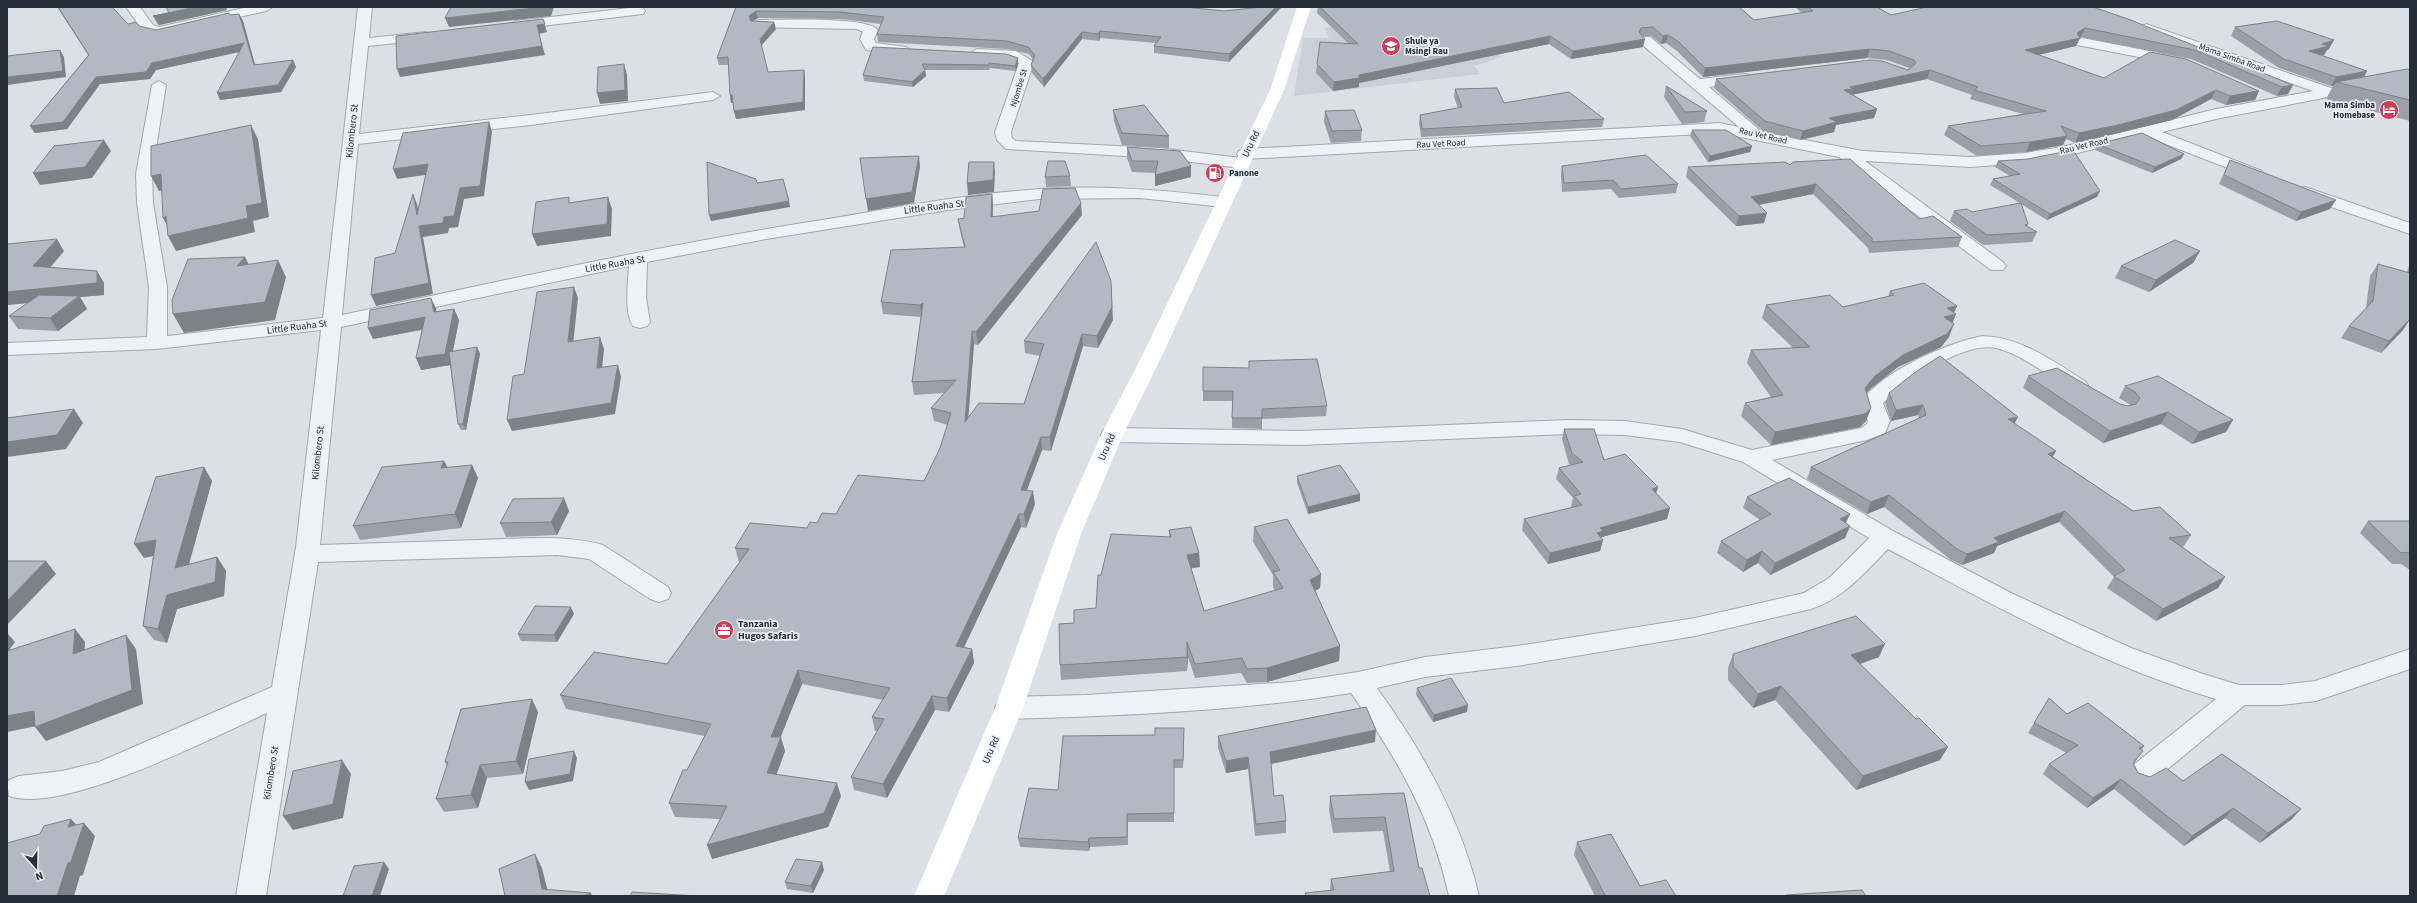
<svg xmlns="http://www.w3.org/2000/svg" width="2417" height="903" font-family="'Source Sans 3',sans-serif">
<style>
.built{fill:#cacfd8}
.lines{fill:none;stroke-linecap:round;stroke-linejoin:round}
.street-casing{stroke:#a2a7b0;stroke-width:2}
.street{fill:#eef1f5;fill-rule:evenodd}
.secondary{fill:#fff;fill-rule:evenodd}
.wall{fill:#9a9fa8}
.shaded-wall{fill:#7d8288}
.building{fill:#b3b9c3;stroke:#7d8288}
.labels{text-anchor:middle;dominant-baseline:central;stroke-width:3.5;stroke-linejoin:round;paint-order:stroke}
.far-poi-label{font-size:9px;font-weight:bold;fill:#262e3c;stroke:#ebeff4;text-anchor:start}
.far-street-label{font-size:9px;fill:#262e3c;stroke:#ebeff4}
.street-label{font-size:10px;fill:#262e3c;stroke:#ebeff4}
.poi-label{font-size:10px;font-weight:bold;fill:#262e3c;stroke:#ebeff4;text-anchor:start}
</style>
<rect width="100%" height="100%" fill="#dce0e6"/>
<path class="built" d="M 1425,17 L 1450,18 L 1502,57 L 1474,66 L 1480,74 L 1294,96 L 1303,38 L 1329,38 L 1325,28 Z"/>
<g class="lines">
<g class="street-casing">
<path id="street" d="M 126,7 L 140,7 L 153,25 L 159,27 L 248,7 L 273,7 L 266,11 L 159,35 L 143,31 Z
M 358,7 L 372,7 L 369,38 L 426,32 L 433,36 L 426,40 L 368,46 L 359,134 L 531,115 L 713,92 L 720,96 L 713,100 L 531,125 L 358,144 L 342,315 C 501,281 661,245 822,220 C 894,208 967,194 1040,189 C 1101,185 1162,190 1223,197 L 1229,198 L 1231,202 L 1229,206 L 1223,207 L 1140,198 L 1039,199 L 948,210 L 766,239 L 647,262 L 646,297 L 650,322 L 647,326 L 640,328 L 633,326 C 624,313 628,282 629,266 L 341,327 L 320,545 C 373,543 426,542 479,540 C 519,539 564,534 603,545 L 668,587 L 671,593 L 668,599 L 659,602 L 650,599 L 589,559 L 557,555 L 318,562 L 266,896 L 236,896 L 267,713 C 214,737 63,815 9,796 L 7,783 L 9,780 L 19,776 L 62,771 L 99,762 L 272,687 L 296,547 L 321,330 L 157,349 L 7,355 L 7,343 L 147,337 L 149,287 L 137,203 L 136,174 L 152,85 L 159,81 L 166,85 L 152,174 L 153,203 L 167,287 L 167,336 L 323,318 Z
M 638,7 L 643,8 L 645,11 L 643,14 L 516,29 L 509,25 L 516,21 Z
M 758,20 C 778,20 868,16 878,30 L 874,39 L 876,43 L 906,47 L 913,51 L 906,55 L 866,50 L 860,39 L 863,32 L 857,29 L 753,27 L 751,24 Z
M 2146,24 L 2331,88 L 2410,73 L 2410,81 L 2216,119 L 2162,132 L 2262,171 L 2264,174 L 2262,177 L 2256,179 L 2145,136 L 2062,157 L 2025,163 L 1970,167 L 1865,161 L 2003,262 L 2006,266 L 2003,270 L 1991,270 L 1839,157 L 1720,133 L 1245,159 L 1239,157 L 1237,154 L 1239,151 L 1245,149 L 1720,123 L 1739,127 L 1640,43 L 1638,40 L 1640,37 L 1650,37 L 1700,79 L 1745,74 L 1750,75 L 1752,78 L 1750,81 L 1709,87 L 1762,132 L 1863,151 L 1970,157 L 2025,153 L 2062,147 L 2216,109 L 2313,91 L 2141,31 L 2139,28 Z
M 2082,38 L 2175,56 L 2182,60 L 2175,64 L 2077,45 L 2075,42 Z
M 977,49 L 1016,51 L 1034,62 L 1011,132 L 1012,138 L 1016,141 L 1158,148 L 1241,158 L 1247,160 L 1249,163 L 1247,166 L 1241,168 L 1158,158 L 1006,149 L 997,140 L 995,132 L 1019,63 L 1013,59 L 972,56 L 970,53 Z
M 2305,187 L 2410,223 L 2410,234 L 2299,196 L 2297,192 L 2299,188 Z
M 1982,336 C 2021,337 2053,361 2085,381 L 2088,385 L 2085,389 L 2078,391 L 2071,389 C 2048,376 2022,354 1996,348 C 1963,341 1906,382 1883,403 L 1890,421 L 1885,433 L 1867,440 L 1772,460 L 1893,531 L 2013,594 L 2131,648 L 2203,674 L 2239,685 L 2281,685 L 2315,681 L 2410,649 L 2410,669 L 2316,701 L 2281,705 L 2245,705 L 2152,782 L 2142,786 L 2132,782 L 2128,774 L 2132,766 L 2216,699 C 2100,665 1993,605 1888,549 C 1865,572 1843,599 1811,609 L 1695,636 L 1517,666 L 1425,677 L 1377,688 C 1423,752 1461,819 1479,896 L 1449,896 C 1432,818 1397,758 1351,693 C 1239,711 1123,716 1009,719 L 999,715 L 995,708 L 999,701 L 1009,697 L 1086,695 L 1292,682 L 1358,672 L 1425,657 L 1517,646 L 1695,618 L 1804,593 L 1829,578 L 1869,538 L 1743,462 L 1680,442 L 1625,435 L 1569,434 L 1301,445 L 1112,442 L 1104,440 L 1101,435 L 1104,430 L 1112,428 L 1301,431 L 1569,420 L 1625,421 L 1682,429 L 1752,450 L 1861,428 L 1867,424 L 1868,421 L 1861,402 C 1884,370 1945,344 1982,336 Z"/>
</g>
<use href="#street" class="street"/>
<path class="secondary" d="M 1297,7 L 1311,7 L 1284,90 L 1162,356 L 1123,435 L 1081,534 L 1023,708 L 944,896 L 914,896 L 995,708 L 1057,534 L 1101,435 L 1142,356 L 1270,90 Z"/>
</g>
<path class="wall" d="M 57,7 L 112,7 L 128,24 L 156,30 L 230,15 L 239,14 L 243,21 L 255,65 L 293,60 L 296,67 L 281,92 L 220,100 L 240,52 L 156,70 L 150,79 L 100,84 L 67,129 L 35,133 L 30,126 L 88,55 Z
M 736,7 L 1224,11 L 1261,7 L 1229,62 L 1154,53 L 1154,46 L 1156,43 L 1100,38 L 1099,41 L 1082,39 L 1044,87 L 1032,73 L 1031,65 L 1033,60 L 1029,54 L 1007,49 L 878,42 L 877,34 L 881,24 L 841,19 L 758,18 L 753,21 L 776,29 L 761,46 L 768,72 L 805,77 L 805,110 L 736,119 L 734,111 L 733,103 L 731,103 L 730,95 L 728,65 L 719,65 L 717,58 Z
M 1209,7 L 1243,7 L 1224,8 Z
M 1318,7 L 1739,7 L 1754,20 L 1802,13 L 1795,7 L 1877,7 L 1891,15 L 2093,7 L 2293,85 L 2288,94 L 2277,96 L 2191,59 L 2081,37 L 2080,38 L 2076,46 L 2038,55 L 2104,78 L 2259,91 L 2255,100 L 2226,105 L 2211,99 L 2172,120 L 2114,134 L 2075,143 L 2066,139 L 2063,145 L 2026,152 L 1977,156 L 1944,135 L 1948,126 L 2023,114 L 1970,99 L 1972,95 L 1927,79 L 1852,95 L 1877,109 L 1874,118 L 1836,125 L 1834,132 L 1800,140 L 1763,131 L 1714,88 L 1716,79 L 1908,70 L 1909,68 L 1887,60 L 1867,58 L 1703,77 L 1677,51 L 1666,43 L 1661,44 L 1651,36 L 1642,36 L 1643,47 L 1571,59 L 1549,44 L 1359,83 L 1359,87 L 1333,91 L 1316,73 L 1317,64 L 1348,43 L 1317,13 Z
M 227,10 L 159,25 L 158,25 L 153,16 L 169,13 Z
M 2235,27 L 2329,49 L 2327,50 L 2324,55 L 2322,56 L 2367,71 L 2364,77 L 2410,70 L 2410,121 L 2326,99 L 2333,86 L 2331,86 L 2279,68 L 2231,36 Z
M 873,47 L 1018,58 L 1018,64 L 1016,71 L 990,68 L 989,70 L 925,70 L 926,76 L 913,87 L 864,81 L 863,75 Z
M 1666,86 L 1707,111 L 1704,122 L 1682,124 L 1664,97 Z
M 1455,89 L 1504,103 L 1604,119 L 1602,127 L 1421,137 L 1419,123 L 1420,115 L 1458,108 L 1454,97 Z
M 1113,110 L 1169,136 L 1169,148 L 1122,145 L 1114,121 Z
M 1325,111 L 1362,130 L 1361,141 L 1331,143 L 1324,122 Z
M 1692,130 L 1752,146 L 1750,152 L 1708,162 L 1690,136 Z
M 2097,144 L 2184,154 L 2181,159 L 2152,173 L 2095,150 Z
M 1127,147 L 1191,166 L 1191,177 L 1155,186 L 1156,173 L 1132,172 L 1127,158 Z
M 2230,160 L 2330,209 L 2296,221 L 2219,184 Z
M 1998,161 L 2097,197 L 2047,220 L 2021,204 L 2028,224 L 2027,226 L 2037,232 L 2032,242 L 1983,245 L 1950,221 L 1954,211 L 1972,212 L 2020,203 L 1990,185 L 1993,179 L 2010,176 L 1995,167 Z
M 1790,165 L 1962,237 L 1958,247 L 1869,253 L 1868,248 L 1813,194 L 1759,205 L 1764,223 L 1736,226 L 1686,177 L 1688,167 Z
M 1562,166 L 1678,184 L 1676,193 L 1619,198 L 1611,189 L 1562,192 L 1561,174 Z
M 1070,176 L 1071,186 L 1046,187 L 1045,177 Z
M 992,194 L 993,206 L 993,217 L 1082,215 L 978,345 L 974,344 L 968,418 L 1024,404 L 1040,356 L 1025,353 L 1024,341 L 1113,320 L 1098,348 L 1083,346 L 1051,451 L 1042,450 L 1027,490 L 1035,504 L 1026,528 L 1021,527 L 964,647 L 972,649 L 974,663 L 949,712 L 935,710 L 887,798 L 854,790 L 851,777 L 877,731 L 875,731 L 872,717 L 883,700 L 802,684 L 780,737 L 785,751 L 776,775 L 841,796 L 828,827 L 712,859 L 720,819 L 675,817 L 669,803 L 705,736 L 566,709 L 560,695 L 667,664 L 740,562 L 739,562 L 735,548 L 807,528 L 836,514 L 924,481 L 940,448 L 948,425 L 934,421 L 931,408 L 944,393 L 914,395 L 912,382 L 921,317 L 883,314 L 881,302 L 964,247 L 960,231 L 958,219 L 964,218 Z
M 7,244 L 64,251 L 50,268 L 97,271 L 104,283 L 104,295 L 80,297 L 87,309 L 58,331 L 18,329 L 9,316 L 28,303 L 7,305 Z
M 2200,251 L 2193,263 L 2149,292 L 2115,278 L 2121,266 Z
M 2378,264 L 2407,272 L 2409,266 L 2410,264 L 2410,319 L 2403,330 L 2381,353 L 2341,338 L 2349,326 L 2366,308 L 2370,276 Z
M 1890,291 L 1957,306 L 1954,312 L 1953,323 L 1949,337 L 1941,347 L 1898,367 L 1870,389 L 1866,393 L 1871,408 L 1866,421 L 1860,427 L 1771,445 L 1741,416 L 1745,403 L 1771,397 L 1747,363 L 1751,350 L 1793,348 L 1762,318 L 1766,305 L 1843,307 L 1888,297 Z
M 436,308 L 436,312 L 454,309 L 459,320 L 453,351 L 477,347 L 480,354 L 466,430 L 461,430 L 458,424 L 450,364 L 450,365 L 421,370 L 422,330 L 373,339 L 368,328 Z
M 1203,367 L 1327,406 L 1326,416 L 1262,419 L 1262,429 L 1232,428 L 1232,401 L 1203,401 Z
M 2028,376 L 2120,404 L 2128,406 L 2130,405 L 2129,404 L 2119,398 L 2125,386 L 2226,432 L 2192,444 L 2161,424 L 2103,443 L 2023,388 Z
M 1889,393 L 2014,424 L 2053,457 L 2133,511 L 2191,535 L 2184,546 L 2182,547 L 2218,588 L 2156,621 L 2107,588 L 2114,577 L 2059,522 L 1997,546 L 1994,553 L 1962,565 L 1951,560 L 1884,507 L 1867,514 L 1807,479 L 1811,467 L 1919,418 L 1918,415 L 1891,421 L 1885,403 Z
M 1564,429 L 1604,460 L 1656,493 L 1667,519 L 1602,537 L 1601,538 L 1603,540 L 1600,551 L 1548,564 L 1522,530 L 1524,519 L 1573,508 L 1571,506 L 1573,498 L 1556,479 L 1559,468 L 1571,465 L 1569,464 L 1562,439 Z
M 444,461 L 448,468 L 472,465 L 478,478 L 461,528 L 360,540 L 353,526 Z
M 204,467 L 212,481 L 189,564 L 217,557 L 226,571 L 224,596 L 177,609 L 167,643 L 154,640 L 143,626 L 153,556 L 144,558 Z
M 1297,476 L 1360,494 L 1360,501 L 1308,514 L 1297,483 Z
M 1747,497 L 1846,524 L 1850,526 L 1845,538 L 1770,575 L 1758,563 L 1743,572 L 1717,553 L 1721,541 L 1760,520 L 1743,508 Z
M 569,511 L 557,535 L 506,537 L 500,523 Z
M 2368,521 L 2410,521 L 2410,570 L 2401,564 L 2392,564 L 2360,533 Z
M 1254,527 L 1321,574 L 1320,588 L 1315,591 L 1340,646 L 1339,661 L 1267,682 L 1247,683 L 1241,673 L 1195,678 L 1188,657 L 1187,671 L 1061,680 L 1060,665 L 1074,623 L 1096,608 L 1101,575 L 1169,537 L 1169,530 L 1199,553 L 1200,567 L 1191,568 L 1204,611 L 1275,590 L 1273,587 L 1273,575 L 1253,542 Z
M 574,614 L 557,642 L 521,641 L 518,634 Z
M 1733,654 L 1879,657 L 1860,664 L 1916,719 L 1940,760 L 1856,790 L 1775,700 L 1753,708 L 1728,680 L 1728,668 Z
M 1417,688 L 1467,712 L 1433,722 L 1416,695 Z
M 2049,698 L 2067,714 L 2144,746 L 2134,764 L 2138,773 L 2150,777 L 2183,781 L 2292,819 L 2260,843 L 2225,818 L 2184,846 L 2114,789 L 2087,808 L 2043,774 L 2049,764 L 2067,753 L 2028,733 Z
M 538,712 L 523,774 L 487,778 L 478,808 L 444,812 L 436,799 L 447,766 L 445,762 Z
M 1184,728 L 1183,768 L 1174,768 L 1174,822 L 1128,822 L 1128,845 L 1090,847 L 1089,851 L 1020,847 L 1018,838 L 1058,790 L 1155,735 Z
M 1218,736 L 1375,742 L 1271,764 L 1274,796 L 1286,821 L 1286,833 L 1255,836 L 1248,769 L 1226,773 L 1218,748 Z
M 1404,793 L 1419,868 L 1430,896 L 1305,896 L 1305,893 L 1330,890 L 1331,879 L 1390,872 L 1383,831 L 1333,833 L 1329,810 L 1330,796 Z
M 1577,842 L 1640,886 L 1676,896 L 1595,896 L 1574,855 Z
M 824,870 L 813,893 L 787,889 L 785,882 Z"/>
<path class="shaded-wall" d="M 196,7 L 226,7 L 227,10 L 159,25 L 154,16 Z
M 542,7 L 554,7 L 551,16 L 449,27 L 445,18 Z
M 1276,7 L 1282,7 L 1229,62 L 1229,54 Z
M 756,11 L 758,18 L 750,23 L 749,16 Z
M 239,14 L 243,21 L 257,72 L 254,65 Z
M 543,19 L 547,32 L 539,34 L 545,55 L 400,77 L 397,69 L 537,25 Z
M 774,22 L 776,29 L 761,46 L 760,39 Z
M 1641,28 L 1639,36 L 1645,39 L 1643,47 L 1571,59 L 1573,51 L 1639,32 Z
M 2085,28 L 2076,46 L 2022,59 L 2025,50 L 2077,33 Z
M 1100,31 L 1100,38 L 1099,41 L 1098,34 Z
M 1082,32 L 1082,39 L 1044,87 L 1043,79 Z
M 1668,35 L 1666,43 L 1661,44 L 1663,36 Z
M 1550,36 L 1549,44 L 1359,83 L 1359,87 L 1333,91 L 1334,82 L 1359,75 Z
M 2334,40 L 2329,49 L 2327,50 L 2324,55 L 2304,60 L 2309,51 L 2322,44 Z
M 244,43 L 248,50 L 156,70 L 150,79 L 100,84 L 67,129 L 35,133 L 30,126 L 96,77 L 152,63 Z
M 1870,49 L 1867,58 L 1703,77 L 1705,68 Z
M 60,50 L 64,57 L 66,77 L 7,85 L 7,77 Z
M 1018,58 L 1018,64 L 1016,71 L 1015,66 Z
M 293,60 L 296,67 L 281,92 L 220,100 L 217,93 Z
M 624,64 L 627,75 L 628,101 L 600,104 L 597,93 Z
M 804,70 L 805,77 L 805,110 L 736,119 L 734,111 Z
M 925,70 L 926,76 L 913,87 L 912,82 Z
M 1930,70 L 1927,79 L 1851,95 L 1844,90 L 1850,87 Z
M 2367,71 L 2362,81 L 2336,82 L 2333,86 L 2331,86 L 2336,77 Z
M 2293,85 L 2288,94 L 2277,96 L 2282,87 Z
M 2216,90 L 2211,99 L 2172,120 L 2114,134 L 2075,143 L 2079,133 Z
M 2259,91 L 2255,100 L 2226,105 L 2230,96 Z
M 730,95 L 732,95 L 734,103 L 731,103 Z
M 1877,109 L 1874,118 L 1836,125 L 1834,132 L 1800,140 L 1803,131 L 1829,118 Z
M 489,122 L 492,132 L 484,196 L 464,199 L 458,227 L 449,228 L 448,233 L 423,237 L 433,294 L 376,306 L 371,295 L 419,226 L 444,217 L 460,188 Z
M 251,125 L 258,139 L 269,217 L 253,221 L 255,232 L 176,251 L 168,236 L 246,206 Z
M 2067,136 L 2063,145 L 2026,152 L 2030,142 Z
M 104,140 L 111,151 L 92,178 L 40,185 L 33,173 Z
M 1752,146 L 1750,152 L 1708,162 L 1710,156 Z
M 2184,154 L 2181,159 L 2152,173 L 2155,167 Z
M 919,156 L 920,167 L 914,203 L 868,211 L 866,199 Z
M 994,162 L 995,173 L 994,192 L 968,195 L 967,183 Z
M 428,164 L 432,174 L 397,179 L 393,169 Z
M 1191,166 L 1191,177 L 1155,186 L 1155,175 Z
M 161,174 L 168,189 L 159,191 L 151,176 Z
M 1816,184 L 1813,194 L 1748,207 L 1751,197 Z
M 2100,191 L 2097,197 L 2047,220 L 2050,214 Z
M 413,194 L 417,204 L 421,225 L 417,215 Z
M 992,194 L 993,206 L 992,229 L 991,217 Z
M 608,197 L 612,209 L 611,236 L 537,246 L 532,234 Z
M 2336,200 L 2330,209 L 2296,221 L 2301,212 Z
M 789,201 L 790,207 L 711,221 L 709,215 Z
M 1081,203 L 1082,215 L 978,345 L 976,332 Z
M 1767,213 L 1764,223 L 1736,226 L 1739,216 Z
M 166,216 L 171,233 L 163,218 Z
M 57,239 L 64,251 L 41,278 L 33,266 Z
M 2200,251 L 2193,263 L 2149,292 L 2156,280 Z
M 245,257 L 254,275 L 237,266 Z
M 278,260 L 286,277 L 275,320 L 184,333 L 173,314 Z
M 97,271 L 104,283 L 104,295 L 80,297 L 87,309 L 58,331 L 50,318 L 78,298 L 7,305 L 7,292 Z
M 1111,281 L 1113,320 L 1098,348 L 1097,336 Z
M 574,287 L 578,298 L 572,354 L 568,342 Z
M 431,298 L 436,308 L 438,323 L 434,312 Z
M 923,303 L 922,317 L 920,305 Z
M 1957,306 L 1953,315 L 1956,314 L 1951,327 L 1939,330 L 1947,308 Z
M 454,309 L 459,320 L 450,365 L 421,370 L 416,358 Z
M 425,317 L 430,328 L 373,339 L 368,328 Z
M 2410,319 L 2403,330 L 2381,353 L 2389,341 Z
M 1954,324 L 1949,337 L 1941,347 L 1898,367 L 1870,389 L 1860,401 L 1865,388 L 1875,376 L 1903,355 Z
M 972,331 L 974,344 L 967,435 L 965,422 Z
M 1082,334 L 1083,346 L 1051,451 L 1050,437 Z
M 600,337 L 604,349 L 601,379 L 597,368 Z
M 477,347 L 480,354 L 466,430 L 463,424 Z
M 618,365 L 621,377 L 615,414 L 512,431 L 507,420 Z
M 1923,405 L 1918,415 L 1891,421 L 1896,410 Z
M 1871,408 L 1866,421 L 1860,427 L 1771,445 L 1775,432 Z
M 74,409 L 83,423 L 66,449 L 7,457 L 7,442 Z
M 2168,412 L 2161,424 L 2103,443 L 2110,431 Z
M 2018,417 L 2012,428 L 2008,419 Z
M 2233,420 L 2226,432 L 2192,444 L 2199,432 Z
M 1041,437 L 1042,450 L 1022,503 L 1021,490 Z
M 2056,451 L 2050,462 L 2048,454 Z
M 444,461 L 451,474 L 441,468 Z
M 472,465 L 478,478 L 461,528 L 455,514 Z
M 204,467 L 212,481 L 184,582 L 175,568 Z
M 1658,487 L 1655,498 L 1652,489 Z
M 1033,491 L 1035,504 L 1026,528 L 1024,514 Z
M 1360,494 L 1360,501 L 1308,514 L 1308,507 Z
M 1889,495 L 1884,507 L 1867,514 L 1871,502 Z
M 564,498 L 569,511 L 557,535 L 551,522 Z
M 1670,508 L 1667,519 L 1602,537 L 1601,540 L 1603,540 L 1600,551 L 1548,564 L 1550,553 L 1597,533 L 1600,528 Z
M 2065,511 L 2059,522 L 1997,546 L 1994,553 L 1962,565 L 1967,554 L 1994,538 Z
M 1019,514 L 1021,527 L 958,660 L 956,646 Z
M 1850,514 L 1845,525 L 1840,519 Z
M 1850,526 L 1845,538 L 1770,575 L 1775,563 Z
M 156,540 L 165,553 L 144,558 L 134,544 Z
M 1762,551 L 1758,563 L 1743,572 L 1747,560 Z
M 1199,553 L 1200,567 L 1187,569 L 1187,555 Z
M 217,557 L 226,571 L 224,596 L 177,609 L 167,643 L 158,629 L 167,595 Z
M 46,561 L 56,574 L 7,625 L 7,601 Z
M 1321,574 L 1320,588 L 1309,594 L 1310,580 Z
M 2225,577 L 2218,588 L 2156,621 L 2163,609 Z
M 571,607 L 574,614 L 557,642 L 554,635 Z
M 75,629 L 85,642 L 84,668 L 73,654 Z
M 7,633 L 15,642 L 7,653 Z
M 126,635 L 136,649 L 143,704 L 46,741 L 35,727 L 37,726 L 7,732 L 7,716 Z
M 1187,642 L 1188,657 L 1187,671 Z
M 1885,644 L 1879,657 L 1845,669 L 1851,655 Z
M 1340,646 L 1339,661 L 1267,682 L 1267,668 Z
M 972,649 L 974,663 L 949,712 L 947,698 Z
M 798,670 L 802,684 L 775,751 L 771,737 Z
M 1781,686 L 1775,700 L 1753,708 L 1758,694 Z
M 932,696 L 935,710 L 887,798 L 883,784 Z
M 532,699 L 538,712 L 523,774 L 516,761 Z
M 1468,705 L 1467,712 L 1433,722 L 1434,715 Z
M 1184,728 L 1184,737 L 1183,768 L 1183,760 Z
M 1376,730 L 1375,742 L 1270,764 L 1270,752 Z
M 781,737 L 785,751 L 772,787 L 767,773 Z
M 1948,747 L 1940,760 L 1856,790 L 1863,776 Z
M 574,751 L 577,758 L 573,781 L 529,790 L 525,782 Z
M 1248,757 L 1248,769 L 1226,773 L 1226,761 Z
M 342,760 L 351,774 L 343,818 L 293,830 L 283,816 Z
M 480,765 L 487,778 L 478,808 L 471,795 Z
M 2121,779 L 2114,789 L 2087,808 L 2093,798 Z
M 837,783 L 841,796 L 828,827 L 712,859 L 707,845 Z
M 2233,808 L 2225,818 L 2184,846 L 2192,836 Z
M 2301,809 L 2292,819 L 2260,843 L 2268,833 Z
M 71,819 L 82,831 L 84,823 L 95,836 L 83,875 L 80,876 L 74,896 L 57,896 L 68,827 Z
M 1089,838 L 1090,847 L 1089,851 L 1088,842 Z
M 535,854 L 542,868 L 549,896 L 542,889 Z
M 384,862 L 389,869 L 380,896 L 372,896 Z
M 822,862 L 824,870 L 813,893 L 811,886 Z
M 591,893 L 592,896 L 583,896 Z"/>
<path class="building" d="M 58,7 L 112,7 L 128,24 L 136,22 L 139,26 L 156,30 L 229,13 L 230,15 L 239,14 L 254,65 L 293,60 L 278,85 L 217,93 L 244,43 L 152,63 L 146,72 L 96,77 L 63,122 L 30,126 L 89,55 Z
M 166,7 L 196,7 L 154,16 L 153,16 L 169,13 Z
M 451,7 L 542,7 L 445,18 Z
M 736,7 L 1185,7 L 1224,11 L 1261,7 L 1276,7 L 1229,54 L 1154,46 L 1161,37 L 1100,31 L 1098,34 L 1082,32 L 1043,79 L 1031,65 L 1035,55 L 1028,47 L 1007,41 L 877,34 L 884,17 L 840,12 L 756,11 L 749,16 L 751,21 L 774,22 L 760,39 L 768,72 L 804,70 L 803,102 L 734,111 L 732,95 L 730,95 L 728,57 L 717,58 Z
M 1320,7 L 1739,7 L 1754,20 L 1813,11 L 1808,7 L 1877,7 L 1891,15 L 1927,7 L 2093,7 L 2128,19 L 2293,85 L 2282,87 L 2195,50 L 2085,28 L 2077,33 L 2080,38 L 2025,50 L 2104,78 L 2150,52 L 2186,59 L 2259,91 L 2230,96 L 2216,90 L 2176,110 L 2118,125 L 2079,133 L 2061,126 L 2067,136 L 2030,142 L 1981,146 L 1948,126 L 2046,111 L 1974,90 L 1978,87 L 1930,70 L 1850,87 L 1853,89 L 1844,90 L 1877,109 L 1829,118 L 1837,122 L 1803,131 L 1765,121 L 1716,79 L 1870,60 L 1882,61 L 1908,70 L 1916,63 L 1914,60 L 1889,51 L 1870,49 L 1705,68 L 1679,42 L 1668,35 L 1663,36 L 1653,27 L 1641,28 L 1639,32 L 1645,39 L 1573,51 L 1550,36 L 1359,75 L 1359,78 L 1334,82 L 1317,64 L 1320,42 L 1358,44 Z
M 543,19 L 545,24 L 537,25 L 542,46 L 397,69 L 396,36 Z
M 2277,21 L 2334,40 L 2322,44 L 2329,46 L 2309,51 L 2367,71 L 2336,77 L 2284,59 L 2235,27 Z
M 873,47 L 1006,54 L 1018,58 L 1015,66 L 989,63 L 989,65 L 922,64 L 925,70 L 912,82 L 863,75 Z
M 60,50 L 63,71 L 7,77 L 7,56 Z
M 624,64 L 625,90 L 597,93 L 598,67 Z
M 2407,69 L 2410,70 L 2410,100 L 2336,82 Z
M 1666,86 L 1707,111 L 1685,112 Z
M 1497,88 L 1504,103 L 1569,92 L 1604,119 L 1422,129 L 1420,115 L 1462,107 L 1455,89 Z
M 1144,105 L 1169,136 L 1122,133 L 1113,110 Z
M 1354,110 L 1362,130 L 1332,131 L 1325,111 Z
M 489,122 L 480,186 L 460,188 L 454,216 L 444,217 L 443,223 L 419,226 L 429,283 L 371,295 L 375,258 L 395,253 L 413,194 L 417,215 L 428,164 L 393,169 L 403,133 Z
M 251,125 L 262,203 L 246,206 L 248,218 L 168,236 L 166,216 L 163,218 L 161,174 L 151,176 L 151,146 Z
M 1692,130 L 1726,130 L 1752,146 L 1710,156 Z
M 2142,133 L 2184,154 L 2155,167 L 2097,144 Z
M 104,140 L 85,167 L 33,173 L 54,146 Z
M 1127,147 L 1180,151 L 1191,166 L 1155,175 L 1158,161 L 1132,161 Z
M 2073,150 L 2100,191 L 2050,214 L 1993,179 L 2020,174 L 1998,161 L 2028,159 Z
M 1646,155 L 1678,184 L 1621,189 L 1613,180 L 1564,183 L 1562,166 Z
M 919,156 L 912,192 L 866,199 L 860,158 Z
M 1850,159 L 1919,219 L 1933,216 L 1962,237 L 1872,242 L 1872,238 L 1816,184 L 1751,197 L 1767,213 L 1739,216 L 1688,167 L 1785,162 L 1790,165 L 1793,162 Z
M 2230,160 L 2336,200 L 2301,212 L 2224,175 Z
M 1048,161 L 1065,161 L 1070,176 L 1045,177 Z
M 707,162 L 756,179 L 757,183 L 783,179 L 789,201 L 709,215 Z
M 969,162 L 994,162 L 993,180 L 967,183 Z
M 1075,188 L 1081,203 L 976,332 L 972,331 L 965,422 L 979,403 L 1024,404 L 1044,344 L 1024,341 L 1096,242 L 1111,281 L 1112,307 L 1097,336 L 1082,334 L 1050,437 L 1041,437 L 1021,490 L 1033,491 L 1024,514 L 1019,514 L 956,646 L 972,649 L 947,698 L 932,696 L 883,784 L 851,777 L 884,719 L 872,717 L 890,688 L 798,670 L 771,737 L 781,737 L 767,773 L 837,783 L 824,813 L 707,845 L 727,806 L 669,803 L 683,770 L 687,770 L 711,724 L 560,695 L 594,652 L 667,664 L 749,549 L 735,548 L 750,523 L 807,528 L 810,522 L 817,523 L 822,513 L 836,514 L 858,475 L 924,481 L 940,448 L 951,413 L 931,408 L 956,380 L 912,382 L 923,303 L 920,305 L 881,302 L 891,250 L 965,247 L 958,219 L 964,218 L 966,197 L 992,194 L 991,217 L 1039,211 L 1043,189 Z
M 569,197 L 569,203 L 608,197 L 607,224 L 532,234 L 536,202 Z
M 2021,203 L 2028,224 L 2025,225 L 2037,232 L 1987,235 L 1954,211 L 1967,209 L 1972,212 Z
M 57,239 L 33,266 L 97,271 L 97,283 L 7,292 L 7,244 Z
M 2175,240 L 2200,251 L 2156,280 L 2121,266 Z
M 245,257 L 237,266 L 278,260 L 265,302 L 173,314 L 172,300 L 188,259 Z
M 2378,264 L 2410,273 L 2410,319 L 2389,341 L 2349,326 L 2373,301 Z
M 1924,283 L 1957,306 L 1947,308 L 1956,314 L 1944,317 L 1954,324 L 1947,334 L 1903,355 L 1875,376 L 1865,388 L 1871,408 L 1865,414 L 1775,432 L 1745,403 L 1783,395 L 1751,350 L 1810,347 L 1766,305 L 1830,295 L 1843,307 L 1894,295 L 1890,291 Z
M 574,287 L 568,342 L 600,337 L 597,368 L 618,365 L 611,403 L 507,420 L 513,376 L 524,374 L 537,292 Z
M 39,295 L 79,296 L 50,318 L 9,316 Z
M 431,298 L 434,312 L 454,309 L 445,354 L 416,358 L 425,317 L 368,328 L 370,310 Z
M 477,347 L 463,424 L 458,424 L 449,352 Z
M 1940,356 L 2018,417 L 2008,419 L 2056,451 L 2048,454 L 2133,511 L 2160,507 L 2191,535 L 2169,538 L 2225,577 L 2163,609 L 2114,576 L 2125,570 L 2065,511 L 1994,538 L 1999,542 L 1967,554 L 1957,549 L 1889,495 L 1871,502 L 1811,467 L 1926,415 L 1923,405 L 1896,410 L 1889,393 L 1914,373 Z
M 1317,359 L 1327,406 L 1262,409 L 1262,418 L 1232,418 L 1233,391 L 1203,391 L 1203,367 L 1249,368 L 1249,361 Z
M 2057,368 L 2120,404 L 2128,406 L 2136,404 L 2140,398 L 2135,392 L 2125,386 L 2158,376 L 2233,420 L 2199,432 L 2168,412 L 2110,431 L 2028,376 Z
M 74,409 L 57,435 L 7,442 L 7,418 Z
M 1564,429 L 1594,429 L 1604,460 L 1625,454 L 1658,487 L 1652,489 L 1670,508 L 1600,528 L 1603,531 L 1597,533 L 1603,540 L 1550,553 L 1524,519 L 1582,505 L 1574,496 L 1581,494 L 1559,468 L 1583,462 L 1572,453 Z
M 444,461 L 441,468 L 472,465 L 455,514 L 353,526 L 382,467 Z
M 1340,465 L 1360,494 L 1308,507 L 1297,476 Z
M 204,467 L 175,568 L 217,557 L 215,582 L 167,595 L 158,629 L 143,626 L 156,540 L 134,544 L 156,477 Z
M 1789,478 L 1850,514 L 1840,519 L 1850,526 L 1775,563 L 1762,551 L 1747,560 L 1721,541 L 1771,514 L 1747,497 Z
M 564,498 L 551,522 L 500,523 L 513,499 Z
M 1287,519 L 1321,574 L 1310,580 L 1340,646 L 1267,668 L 1247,669 L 1242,658 L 1195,664 L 1187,642 L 1187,657 L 1060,665 L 1059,624 L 1074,623 L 1074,610 L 1096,608 L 1098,575 L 1101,575 L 1111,534 L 1171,537 L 1169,530 L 1191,527 L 1199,553 L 1187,555 L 1204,611 L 1283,588 L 1273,572 L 1280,570 L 1254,527 Z
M 2368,521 L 2410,521 L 2410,552 L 2401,553 Z
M 7,561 L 46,561 L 7,601 Z
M 535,606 L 571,607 L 554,635 L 518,634 Z
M 1856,616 L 1885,644 L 1851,655 L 1916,719 L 1919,718 L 1948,747 L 1863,776 L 1781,686 L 1758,694 L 1733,666 L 1733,654 Z
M 75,629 L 73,654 L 126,635 L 132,690 L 35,727 L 34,711 L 7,716 L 7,651 Z
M 1451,678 L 1468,705 L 1434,715 L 1417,688 Z
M 2049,698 L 2067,714 L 2088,703 L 2144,746 L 2139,748 L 2143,751 L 2133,763 L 2138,773 L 2150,777 L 2166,768 L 2183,781 L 2222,754 L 2301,809 L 2268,833 L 2233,808 L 2192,836 L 2121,779 L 2093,798 L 2049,764 L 2078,745 L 2034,723 Z
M 532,699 L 516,761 L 480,765 L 471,795 L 436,799 L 448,762 L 445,762 L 461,709 Z
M 1366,707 L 1376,730 L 1270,752 L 1274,796 L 1283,795 L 1286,821 L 1256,824 L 1248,757 L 1226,761 L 1218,736 Z
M 1155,728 L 1184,728 L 1183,760 L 1174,760 L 1174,813 L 1127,814 L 1127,837 L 1089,838 L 1088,842 L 1018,838 L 1029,788 L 1058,790 L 1063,736 L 1155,735 Z
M 574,751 L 570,774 L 525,782 L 529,759 Z
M 342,760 L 333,804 L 283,816 L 293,771 Z
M 1404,793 L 1419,868 L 1422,868 L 1430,896 L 1306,896 L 1305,893 L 1334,890 L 1331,879 L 1394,871 L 1385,817 L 1334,819 L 1330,796 Z
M 71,819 L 68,827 L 84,823 L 71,862 L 68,863 L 57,896 L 7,896 L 7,843 L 40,834 L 44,826 Z
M 1611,834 L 1640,886 L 1666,880 L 1676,896 L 1601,896 L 1605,895 L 1577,842 Z
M 535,854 L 542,889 L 591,893 L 583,896 L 505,896 L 499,869 Z
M 796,859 L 822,862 L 811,886 L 785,882 Z
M 384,862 L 372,896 L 343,896 L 354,866 Z
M 1862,890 L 1866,896 L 1786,896 L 1786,895 Z
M 632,892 L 697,896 L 630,896 Z"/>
<defs>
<g id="school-disc" transform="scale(1)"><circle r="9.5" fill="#ce3d54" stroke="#ebeff4"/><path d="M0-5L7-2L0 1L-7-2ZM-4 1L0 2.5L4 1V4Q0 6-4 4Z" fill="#fff"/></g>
<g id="hotel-disc" transform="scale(1)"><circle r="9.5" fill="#ce3d54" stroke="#ebeff4"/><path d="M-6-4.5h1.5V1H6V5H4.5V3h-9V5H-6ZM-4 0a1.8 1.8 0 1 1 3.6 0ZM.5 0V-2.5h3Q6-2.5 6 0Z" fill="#fff"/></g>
<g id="fuel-disc" transform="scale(1)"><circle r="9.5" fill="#ce3d54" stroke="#ebeff4"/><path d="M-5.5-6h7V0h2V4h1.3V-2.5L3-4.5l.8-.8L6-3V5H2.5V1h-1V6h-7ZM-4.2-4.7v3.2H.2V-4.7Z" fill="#fff"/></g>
<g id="office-disc" transform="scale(1)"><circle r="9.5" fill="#ce3d54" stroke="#ebeff4"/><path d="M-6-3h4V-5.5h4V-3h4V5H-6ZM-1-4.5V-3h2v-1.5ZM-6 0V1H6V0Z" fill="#fff"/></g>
</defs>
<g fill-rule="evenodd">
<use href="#school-disc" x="1391" y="46"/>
<use href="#hotel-disc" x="2389" y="110"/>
<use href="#fuel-disc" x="1215" y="173"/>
<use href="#office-disc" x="724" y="630"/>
</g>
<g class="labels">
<g class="far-poi-label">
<text x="1405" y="41">Shule ya<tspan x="1405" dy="10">Msingi Rau</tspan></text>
<text x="2375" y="105" text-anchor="end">Mama Simba<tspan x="2375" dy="10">Homebase</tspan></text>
<text x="1229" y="173">Panone</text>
</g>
<g class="far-street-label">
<text transform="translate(2232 58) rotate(20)">Mama Simba Road</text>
<text transform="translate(1019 88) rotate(-73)">Njombe St</text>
<text transform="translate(1763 136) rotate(13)">Rau Vet Road</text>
<text transform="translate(1441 144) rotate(-3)">Rau Vet Road</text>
<text transform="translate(2084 146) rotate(-13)">Rau Vet Road</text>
</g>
<g class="street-label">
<text transform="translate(352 131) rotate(-84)">Kilombero St</text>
<text transform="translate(1251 144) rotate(-64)">Uru Rd</text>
<text transform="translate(934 207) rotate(-7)">Little Ruaha St</text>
<text transform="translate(615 264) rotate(-10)">Little Ruaha St</text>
<text transform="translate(297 327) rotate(-7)">Little Ruaha St</text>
<text transform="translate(1107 447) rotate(-66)">Uru Rd</text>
<text transform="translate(318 453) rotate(-84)">Kilombero St</text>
<text transform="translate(991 750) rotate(-67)">Uru Rd</text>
<text transform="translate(271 773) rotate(-81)">Kilombero St</text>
</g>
<g class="poi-label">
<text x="738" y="624">Tanzania<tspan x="738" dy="12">Hugos Safaris</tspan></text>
</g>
</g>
<rect width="2417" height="903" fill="none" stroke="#262e3c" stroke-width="16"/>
<g transform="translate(36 867) rotate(160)" stroke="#ebeff4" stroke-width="3" paint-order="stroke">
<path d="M0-3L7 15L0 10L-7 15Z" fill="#262e3c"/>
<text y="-6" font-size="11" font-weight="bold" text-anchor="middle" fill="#262e3c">N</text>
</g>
</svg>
